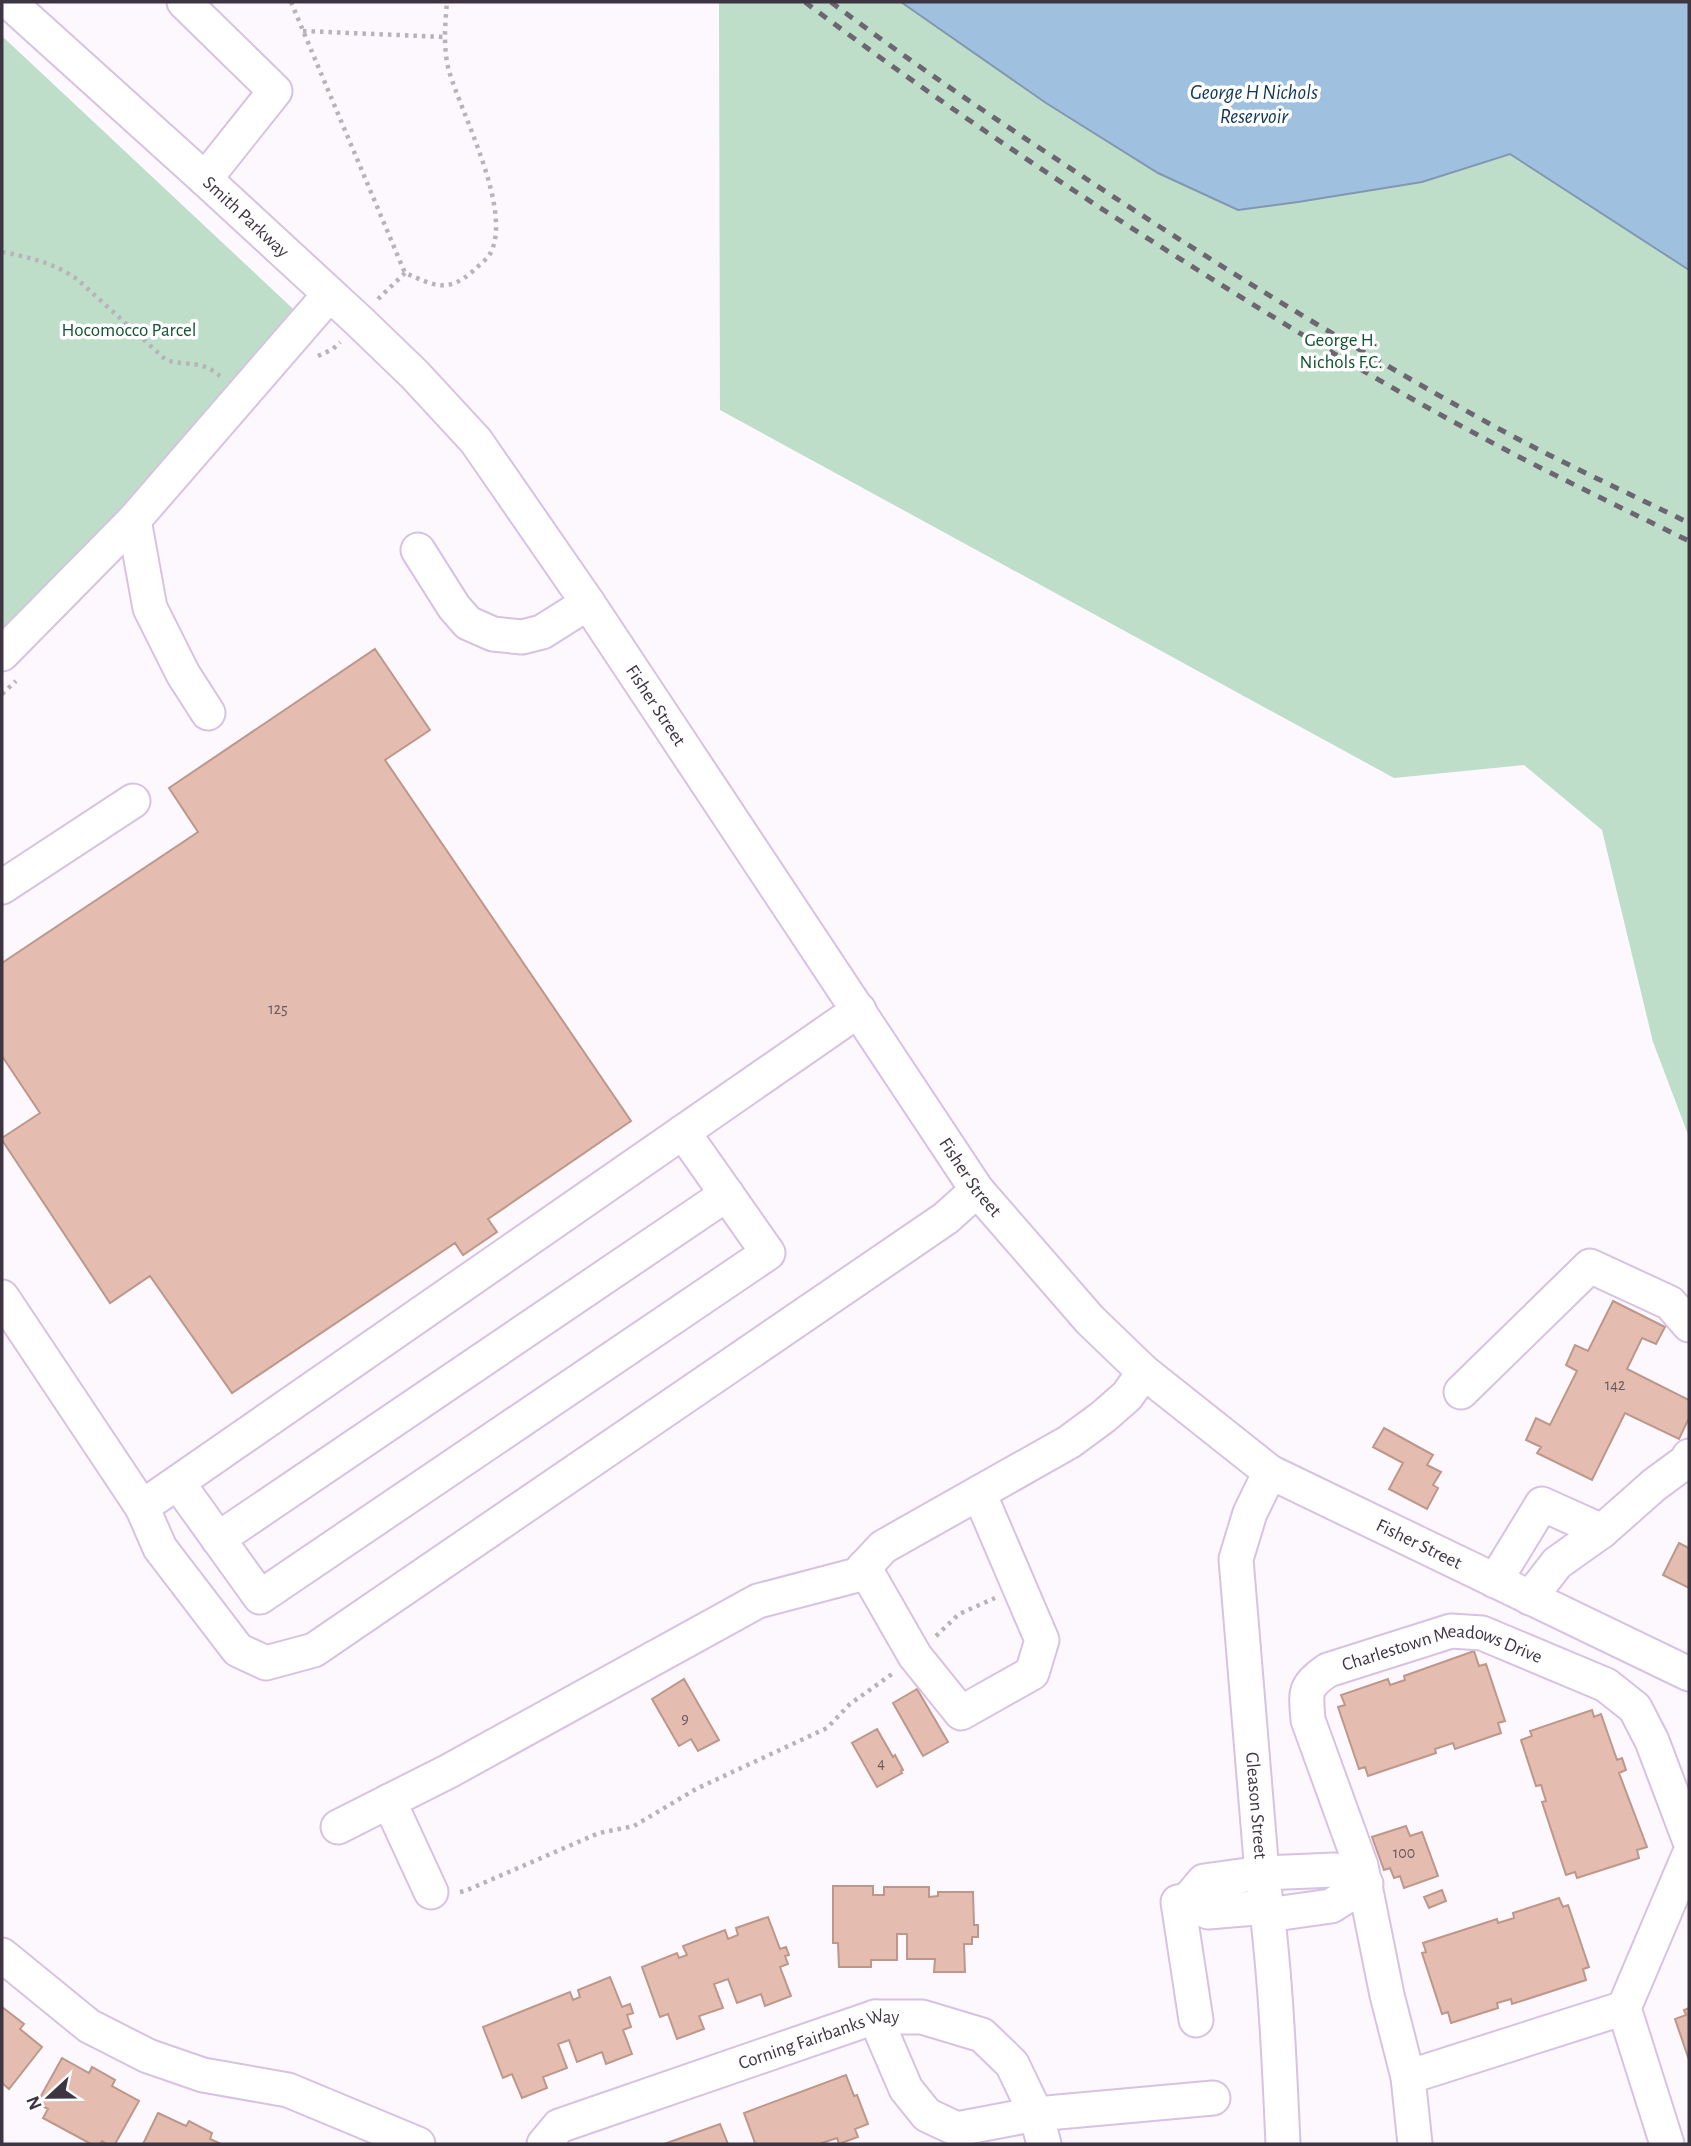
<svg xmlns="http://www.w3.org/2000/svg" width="1691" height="2146" font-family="'Alegreya Sans',sans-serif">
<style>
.green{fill:#bedec9}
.water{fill:#9fc1df;stroke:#8297b0;stroke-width:2}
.building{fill:#e5bdb0;stroke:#bd978a;stroke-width:2}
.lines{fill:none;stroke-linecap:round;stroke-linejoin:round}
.minor-casing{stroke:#d7c2e2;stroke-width:37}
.path{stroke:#b8b3bb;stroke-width:4.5;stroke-dasharray:3.5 5;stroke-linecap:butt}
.minor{stroke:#fff;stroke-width:33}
.rail{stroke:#6d6671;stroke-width:5;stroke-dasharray:9 9;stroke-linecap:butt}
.labels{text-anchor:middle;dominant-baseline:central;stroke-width:7;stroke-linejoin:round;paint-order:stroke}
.number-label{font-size:16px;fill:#67575e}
.street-label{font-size:19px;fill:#3d3542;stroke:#fff}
.park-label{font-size:19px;fill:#105332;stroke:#fff}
.water-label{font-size:21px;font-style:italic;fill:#0f3755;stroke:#fff}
</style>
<rect width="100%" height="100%" fill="#fcf8fe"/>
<path class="green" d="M 719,2 L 1689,2 L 1689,1137 L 1653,1042 L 1602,830 L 1524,765 L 1394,778 L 720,410 Z
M 2,36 L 306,321 L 2,647 Z"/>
<path class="water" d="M 901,2 L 1689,2 L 1689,270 L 1510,154 L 1422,182 L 1298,202 L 1238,210 L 1158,173 L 1046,103 Z"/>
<path class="building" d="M 375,649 L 430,730 L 385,760 L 631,1121 L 488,1219 L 497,1232 L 463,1255 L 455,1243 L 232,1393 L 150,1276 L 110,1303 L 2,1140 L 2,1138 L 40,1113 L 2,1056 L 2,963 L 198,832 L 169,788 Z
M 1613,1301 L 1665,1327 L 1656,1344 L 1642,1338 L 1627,1369 L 1689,1400 L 1689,1418 L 1679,1439 L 1625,1413 L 1592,1480 L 1537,1453 L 1541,1447 L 1526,1440 L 1536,1418 L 1550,1425 L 1577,1371 L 1566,1365 L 1575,1345 L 1588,1351 Z
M 1384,1428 L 1433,1455 L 1427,1465 L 1441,1472 L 1433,1485 L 1438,1488 L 1427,1509 L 1389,1489 L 1403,1463 L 1373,1447 Z
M 1679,1543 L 1689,1548 L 1689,1588 L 1663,1575 Z
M 1474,1651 L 1479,1666 L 1486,1664 L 1505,1721 L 1498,1723 L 1501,1733 L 1455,1749 L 1453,1743 L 1435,1749 L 1436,1753 L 1368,1776 L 1365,1767 L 1359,1769 L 1338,1707 L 1345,1705 L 1341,1695 L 1388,1679 L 1390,1685 L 1405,1680 L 1404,1676 Z
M 684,1679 L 719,1740 L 698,1751 L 691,1739 L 679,1746 L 652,1699 Z
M 917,1689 L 948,1742 L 923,1756 L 893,1703 Z
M 1592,1710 L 1594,1717 L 1601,1714 L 1617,1760 L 1622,1758 L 1626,1770 L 1619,1773 L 1647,1847 L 1637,1850 L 1639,1858 L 1577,1878 L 1575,1872 L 1566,1875 L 1542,1802 L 1546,1801 L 1541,1785 L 1536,1786 L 1521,1740 L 1532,1736 L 1530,1731 Z
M 877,1729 L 893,1757 L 895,1755 L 903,1770 L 901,1771 L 902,1773 L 877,1787 L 852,1743 Z
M 1406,1826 L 1410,1836 L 1422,1832 L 1438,1876 L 1404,1888 L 1400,1876 L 1394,1878 L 1390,1868 L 1384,1870 L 1372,1837 Z
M 833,1886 L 873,1886 L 873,1895 L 884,1895 L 884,1887 L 929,1887 L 929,1897 L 938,1896 L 938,1892 L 973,1892 L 974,1925 L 978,1925 L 978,1937 L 972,1937 L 972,1944 L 964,1944 L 965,1972 L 934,1972 L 935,1959 L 907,1959 L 907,1934 L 897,1934 L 897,1960 L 871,1960 L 871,1967 L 839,1967 L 838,1943 L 833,1943 Z
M 1442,1890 L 1446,1901 L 1429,1908 L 1424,1897 Z
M 1559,1898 L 1563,1907 L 1568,1905 L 1589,1967 L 1583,1969 L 1586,1980 L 1512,2004 L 1511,1999 L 1497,2003 L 1498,2008 L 1451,2023 L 1448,2012 L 1442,2014 L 1422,1953 L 1426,1952 L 1423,1943 L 1497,1919 L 1498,1923 L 1514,1918 L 1513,1913 Z
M 768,1917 L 780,1949 L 786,1947 L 789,1955 L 785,1956 L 788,1964 L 780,1967 L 791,1996 L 765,2006 L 761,1994 L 737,2003 L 728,1979 L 714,1984 L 723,2008 L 699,2016 L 704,2029 L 677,2039 L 668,2014 L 660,2017 L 642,1967 L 677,1953 L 679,1958 L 687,1955 L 683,1946 L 725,1930 L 728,1939 L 738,1935 L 736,1928 Z
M 610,1977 L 622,2007 L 630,2004 L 633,2013 L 627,2015 L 631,2027 L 623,2030 L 632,2054 L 606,2064 L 602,2052 L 577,2062 L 569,2040 L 558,2044 L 567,2068 L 543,2077 L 547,2088 L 522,2098 L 512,2074 L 503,2078 L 483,2027 L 570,1992 L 573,2000 L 580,1997 L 578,1990 Z
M 2,2007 L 24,2024 L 20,2029 L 42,2047 L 9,2089 L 2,2083 Z
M 1689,2008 L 1689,2060 L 1675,2019 L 1686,2015 L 1684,2010 Z
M 62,2058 L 89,2073 L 92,2067 L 115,2080 L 112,2086 L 139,2101 L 115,2144 L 107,2144 L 102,2141 L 100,2144 L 91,2144 L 43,2118 L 48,2109 L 37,2103 Z
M 846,2075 L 854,2096 L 857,2095 L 868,2124 L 855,2129 L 858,2137 L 839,2144 L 837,2138 L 819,2144 L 753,2144 L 755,2143 L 744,2113 Z
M 158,2113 L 186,2126 L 189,2121 L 212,2133 L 210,2139 L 221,2144 L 143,2144 Z
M 720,2124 L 728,2144 L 664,2144 Z"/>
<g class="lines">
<g class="minor-casing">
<g id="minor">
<path id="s1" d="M 9,2 L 205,179 L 359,321 L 415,375 L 476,441 L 588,603 L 977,1190 L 1090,1320 L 1144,1372 L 1270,1472 L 1689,1674"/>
<path d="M 184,2 L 275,91 L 205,179"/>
<path d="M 134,520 L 150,608 L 183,674 L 208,713"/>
<path d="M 418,550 L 454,607 L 468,623 L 493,634 L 522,637 L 542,632 L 588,603"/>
<path d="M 2,654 L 134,520 L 329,295"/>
<path d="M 2,887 L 133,801"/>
<path d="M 859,1010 L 142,1507 L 160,1548 L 238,1650 L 266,1663 L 314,1650 L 946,1218 L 977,1190"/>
<path d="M 2,1297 L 142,1507"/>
<path d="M 1461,1392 L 1590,1266 L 1670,1303 L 1689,1325"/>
<path id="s2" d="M 1270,1472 L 1250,1513 L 1236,1559 L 1262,1873 C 1275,1962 1279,2054 1283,2144"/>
<path d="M 178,1483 L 260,1597 L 768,1253 L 683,1132"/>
<path d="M 218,1539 L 727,1194"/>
<path d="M 864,1567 L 915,1656 L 961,1713 L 1032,1673 L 1042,1640 L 979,1493"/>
<path d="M 1495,1581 L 1542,1504 L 1602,1531"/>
<path d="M 1530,1598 L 1557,1563 L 1602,1531 L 1654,1485 L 1688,1460 L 1689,1456"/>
<path d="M 389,1801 L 431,1892"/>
<path d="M 338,1827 L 449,1771 L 758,1601 L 857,1575 L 883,1547 L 1069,1442 L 1103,1417 L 1127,1396 L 1144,1372"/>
<path d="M 1188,1900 L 1178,1902 L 1196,2020"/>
<path d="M 1267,1907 L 1208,1912 L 1188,1900 L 1204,1881 L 1262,1873 L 1334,1870 L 1366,1884 L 1331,1906 L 1267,1915"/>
<path d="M 2,1955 L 89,2026 L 148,2056 L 203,2075 L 288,2090 L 418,2144"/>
<path id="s3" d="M 1624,2008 L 1408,2077 L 1387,1995 L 1361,1866 L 1308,1720 C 1306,1692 1303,1687 1328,1670 L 1451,1631 L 1482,1633 L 1606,1685 L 1635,1708 L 1652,1741 L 1689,1839"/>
<path d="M 875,2017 L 906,2089 L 927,2115 L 957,2129 L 1036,2114 L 1213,2098"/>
<path d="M 1408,2077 L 1415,2144"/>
<path id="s4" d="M 544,2144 L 559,2126 L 875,2017 L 922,2017 L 982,2035 L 1012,2064 L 1036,2114 L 1044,2144"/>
<path d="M 1667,2144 L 1624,2008 L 1689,1855"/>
</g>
</g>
<path class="path" d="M 291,2 L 405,273 C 434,285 447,294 473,271 C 479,265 488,259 491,252 C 512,209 462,115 449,71 C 443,49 445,24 447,2
M 303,31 L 445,37
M 2,252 C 29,257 54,263 77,279 L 166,360 C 189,367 200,359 220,376
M 378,299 L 405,273
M 318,356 L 333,349 L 340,342
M 2,694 L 16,681
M 936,1636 L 959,1614 L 995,1598
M 460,1892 L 465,1891 L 599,1833 L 634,1826 L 696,1789 L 827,1728 L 850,1704 L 892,1674"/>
<use href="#minor" class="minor"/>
<path class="rail" d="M 805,2 C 927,94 1055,180 1185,262 C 1280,322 1377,381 1476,434 C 1546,472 1618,506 1689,541
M 831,2 C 905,58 983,111 1061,162 C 1197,253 1337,339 1481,419 C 1549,457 1620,489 1689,523"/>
</g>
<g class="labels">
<g class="number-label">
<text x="278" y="1009">125</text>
<text x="1615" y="1385">142</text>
<text x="685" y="1719">9</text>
<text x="881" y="1763">4</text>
<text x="1404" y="1853">100</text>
</g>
<g class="street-label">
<text stroke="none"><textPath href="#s1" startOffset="320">Smith Parkway</textPath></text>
<text stroke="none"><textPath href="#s1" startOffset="961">Fisher Street</textPath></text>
<text stroke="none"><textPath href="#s1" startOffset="1528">Fisher Street</textPath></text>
<text stroke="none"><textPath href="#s1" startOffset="2116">Fisher Street</textPath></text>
<text stroke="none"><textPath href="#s3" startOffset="777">Charlestown Meadows Drive</textPath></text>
<text stroke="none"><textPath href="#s2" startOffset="341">Gleason Street</textPath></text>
<text stroke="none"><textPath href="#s4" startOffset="298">Corning Fairbanks Way</textPath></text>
</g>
<g class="park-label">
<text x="129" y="330">Hocomocco Parcel</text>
<text x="1341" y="340">George H.<tspan x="1341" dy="22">Nichols F.C.</tspan></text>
</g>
<g class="water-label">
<text x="1254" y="92">George H Nichols<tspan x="1254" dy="24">Reservoir</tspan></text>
</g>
</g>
<rect width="1691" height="2146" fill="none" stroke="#3d3542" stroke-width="7"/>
<g transform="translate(49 2097) rotate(248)" stroke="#ffffff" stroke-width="5" paint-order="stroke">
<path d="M0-5L12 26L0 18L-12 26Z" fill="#3d3542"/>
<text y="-10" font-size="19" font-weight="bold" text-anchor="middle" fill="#3d3542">N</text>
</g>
</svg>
